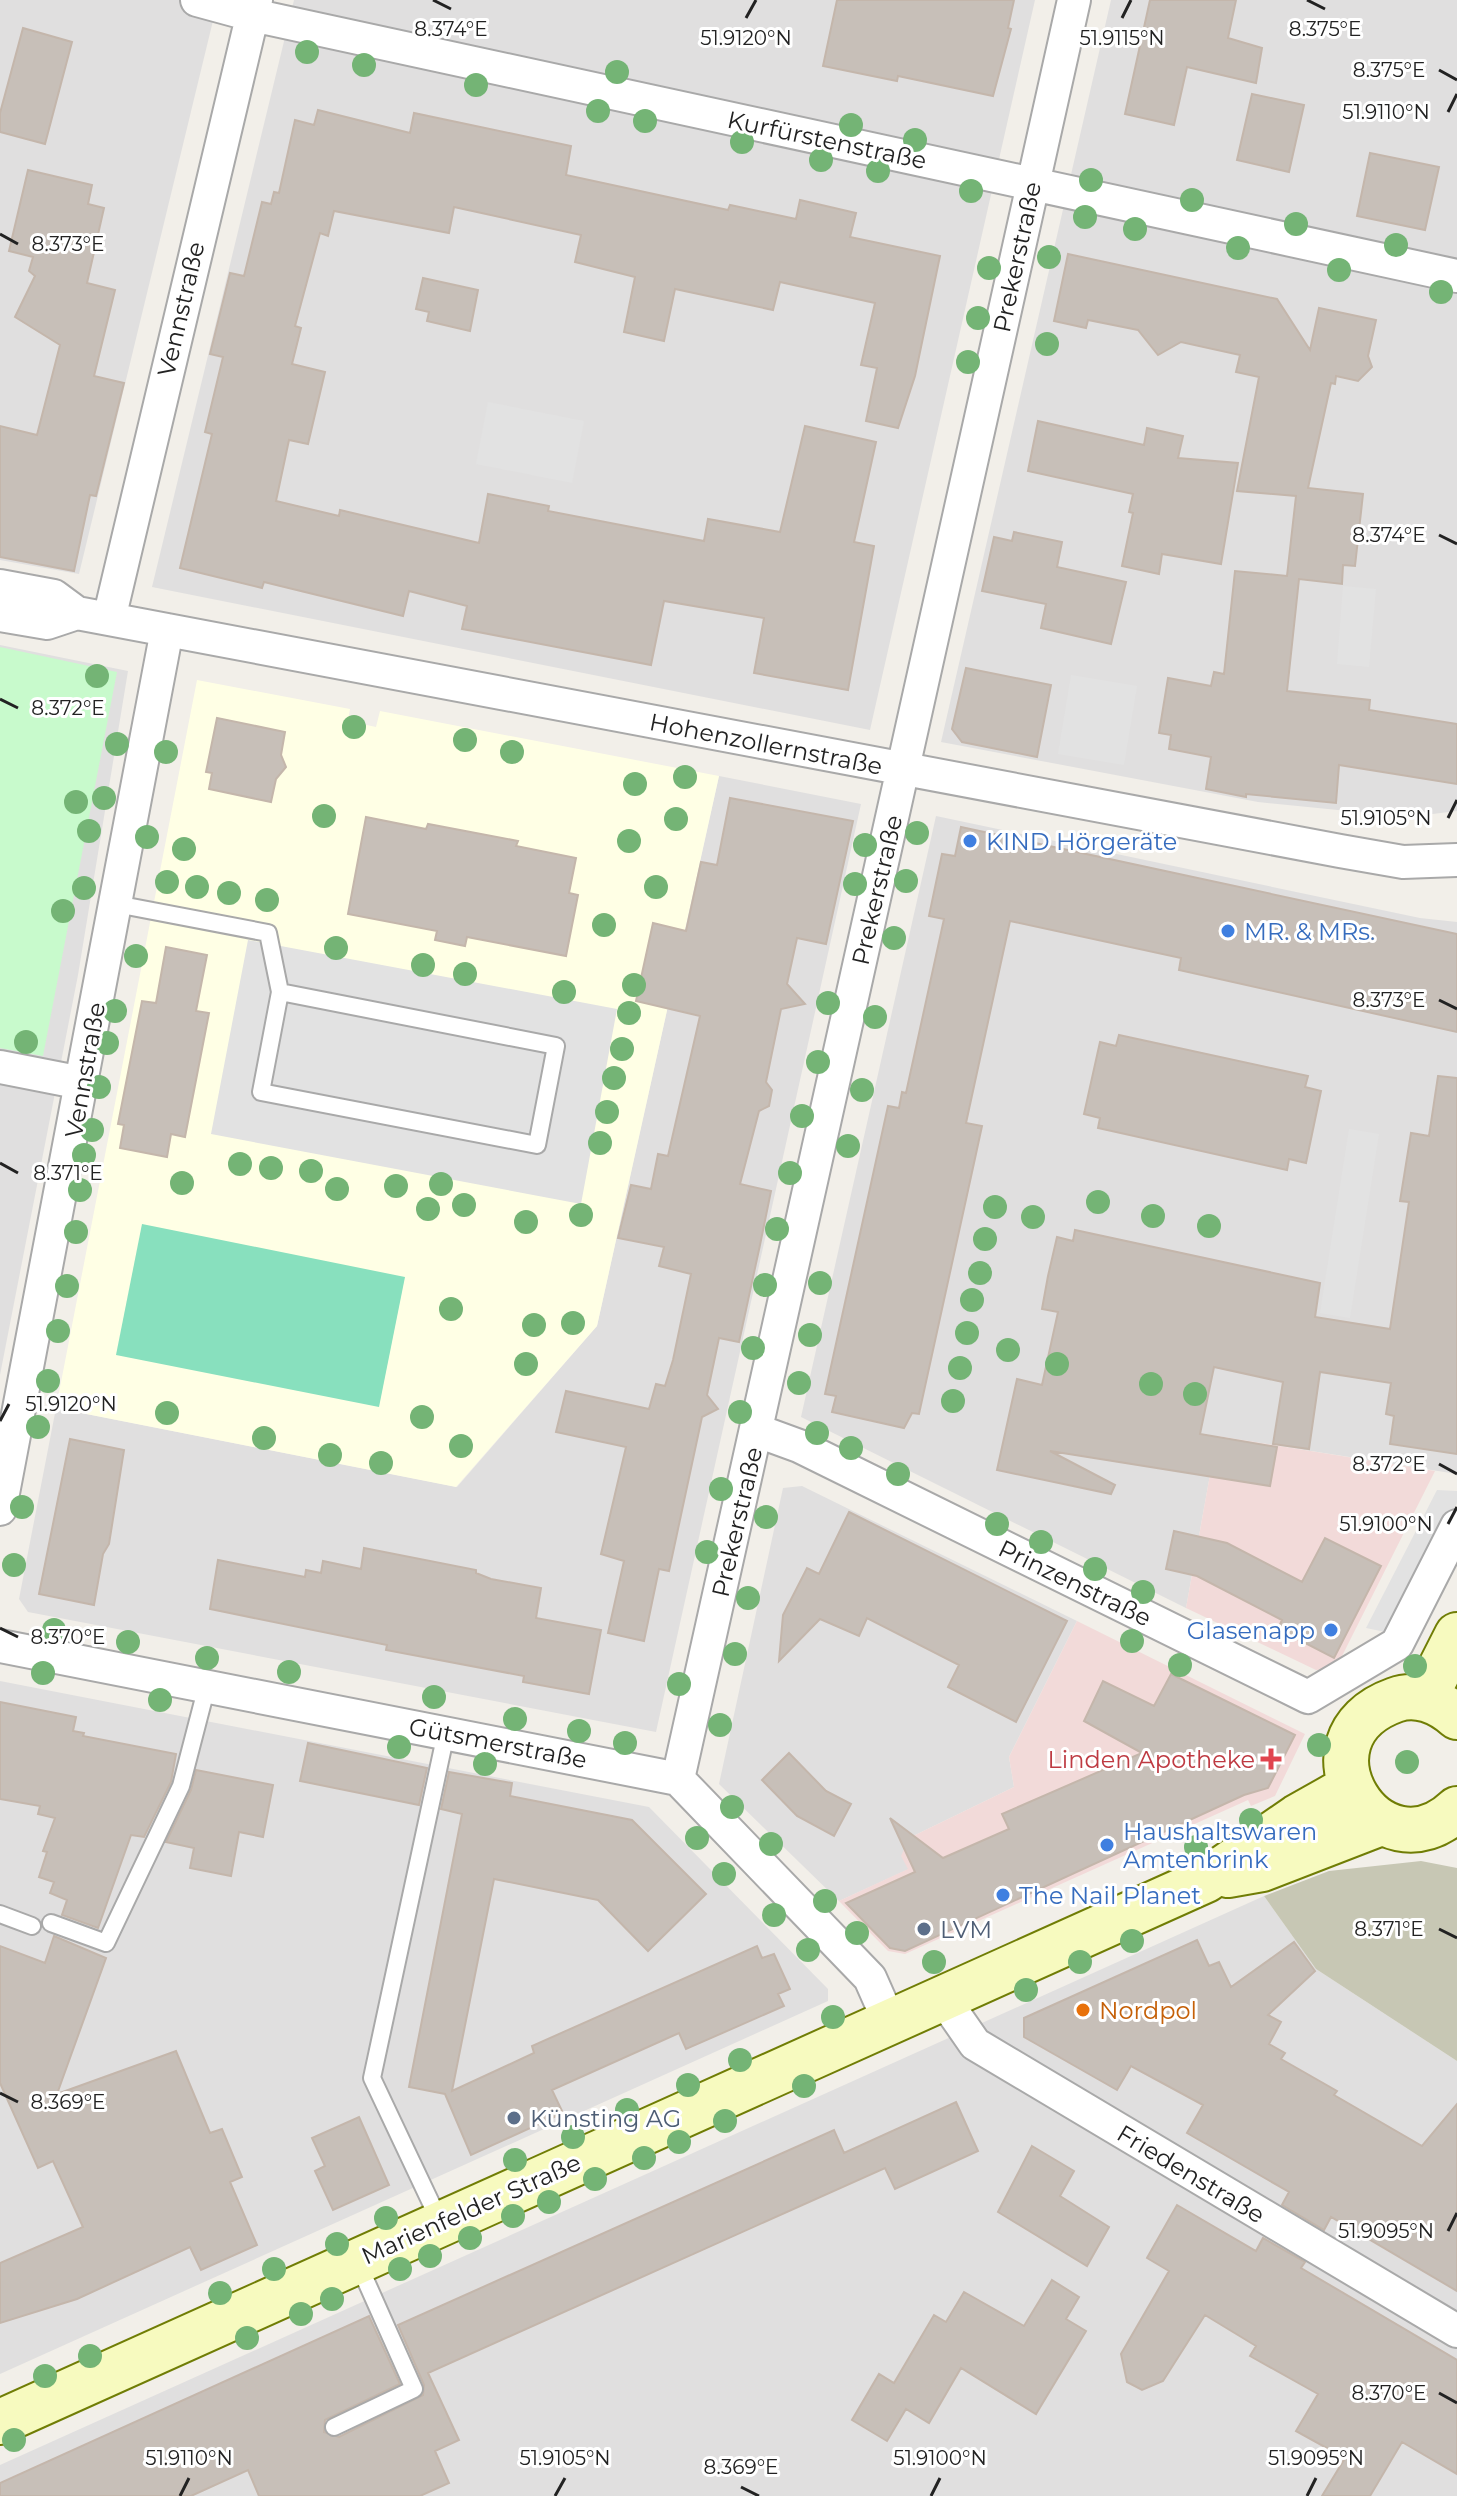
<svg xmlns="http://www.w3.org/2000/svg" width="1457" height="2496" font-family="Montserrat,sans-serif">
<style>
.residential{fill:#e0dfdf}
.commercial{fill:#f2dad9}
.education{fill:#ffffe5}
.construction{fill:#c7c7b4}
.park{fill:#c8facc}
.pitch{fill:#88e0be}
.parking{fill:#e2e2e2}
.building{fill:#c7bfb8;stroke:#c4b6ab;stroke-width:2}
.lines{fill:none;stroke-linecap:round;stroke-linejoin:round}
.lane-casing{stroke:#a9a9a9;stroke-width:20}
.street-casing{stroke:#a9a9a9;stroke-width:36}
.secondary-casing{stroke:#707d05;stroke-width:48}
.lane{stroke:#fff;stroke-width:16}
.street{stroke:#fff;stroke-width:32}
.secondary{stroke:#f7fabf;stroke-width:44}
.tree{fill:#74b475}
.ticks{fill:none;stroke:#222;stroke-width:3}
.shop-dot{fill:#3f7fe0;stroke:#fff;stroke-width:3}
.health-dot{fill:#e0444e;stroke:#fff;stroke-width:3}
.service-dot{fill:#5c6f8a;stroke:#fff;stroke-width:3}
.food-dot{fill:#e8710a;stroke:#fff;stroke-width:3}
.labels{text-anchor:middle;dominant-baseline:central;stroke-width:6;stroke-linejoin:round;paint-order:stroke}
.street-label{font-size:24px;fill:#222;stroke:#fff}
.shop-label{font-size:24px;fill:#366cbe;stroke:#fff;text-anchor:start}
.health-label{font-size:24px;fill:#be3a42;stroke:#fff;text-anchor:end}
.service-label{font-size:24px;fill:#4e5e75;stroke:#fff;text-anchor:start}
.food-label{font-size:24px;fill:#c56008;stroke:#fff;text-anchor:start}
.ticks-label{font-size:20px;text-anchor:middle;fill:#222;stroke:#fff;stroke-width:6;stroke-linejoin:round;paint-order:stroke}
</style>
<rect width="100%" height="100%" fill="#f2efe9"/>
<path class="residential" d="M 0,0 L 218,0 L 79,574 L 0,560 Z
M 294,0 L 1035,0 L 870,730 L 152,587 Z
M 1111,0 L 1457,0 L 1457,811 L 1408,817 L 1258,802 L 941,742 Z
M 0,645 L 128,671 L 78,975 L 0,1375 Z
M 719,776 L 861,804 L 656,1732 L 28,1612 L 19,1599 L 56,1408 L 457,1487 L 597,1326 Z
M 936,816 L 1420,918 L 1457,922 L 1457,1474 L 1217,1436 L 1186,1608 L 801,1417 Z
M 802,1486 L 1077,1621 L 1009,1757 L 1014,1787 L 909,1838 L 909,1869 L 839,1901 L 719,1784 L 783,1488 Z
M 0,1681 L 649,1807 L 828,1989 L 828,2001 L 0,2374 Z
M 1264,1896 L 1316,1969 L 1457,2061 L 1457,2496 L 0,2496 L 0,2465 Z"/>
<path class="commercial" d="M 1217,1436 L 1435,1471 L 1336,1668 L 1316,1670 L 1186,1608 Z
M 1077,1621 L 1305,1734 L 1275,1796 L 1251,1806 L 1248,1800 L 905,1954 L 888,1951 L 839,1901 L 908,1869 L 901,1856 L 909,1838 L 1014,1787 L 1009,1757 Z"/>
<path class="education" d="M 197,680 L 350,709 L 348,721 L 376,727 L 380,711 L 719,776 L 597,1326 L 456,1487 L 56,1408 Z"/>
<path class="construction" d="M 1421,1861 L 1457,1868 L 1457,2061 L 1316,1969 L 1264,1896 L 1329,1871 Z"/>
<path class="park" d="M 0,647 L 117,672 L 43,1056 L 0,1048 Z"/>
<path class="pitch" d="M 142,1224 L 405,1277 L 379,1407 L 116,1355 Z"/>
<path class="parking" d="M 488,402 L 584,421 L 572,483 L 476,464 Z
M 1343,586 L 1376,589 L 1369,667 L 1337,664 Z
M 1071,675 L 1137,686 L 1124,765 L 1058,754 Z
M 248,940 L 617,1009 L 581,1204 L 211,1134 Z
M 1349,1129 L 1379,1134 L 1350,1318 L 1320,1313 Z
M 1437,1490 L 1457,1491 L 1457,1503 L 1390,1633 L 1366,1628 Z"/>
<path class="building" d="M 837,0 L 1014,0 L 1008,28 L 1011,29 L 993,96 L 898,76 L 897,81 L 823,66 Z
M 1150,0 L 1236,0 L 1228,38 L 1262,48 L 1256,83 L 1187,67 L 1174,125 L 1125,114 Z
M 23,28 L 72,42 L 45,144 L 0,132 L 0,113 Z
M 1252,94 L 1304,105 L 1289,172 L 1237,160 Z
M 318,110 L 410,133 L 414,113 L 571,146 L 566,175 L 728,210 L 730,205 L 796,219 L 800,200 L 856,213 L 850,237 L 940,256 L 915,376 L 898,428 L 866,421 L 877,368 L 861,365 L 875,303 L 780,282 L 773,310 L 675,289 L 664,341 L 624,332 L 635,277 L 575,262 L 581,235 L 454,207 L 449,233 L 334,211 L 328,236 L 320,233 L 295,326 L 301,328 L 292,364 L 325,372 L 308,444 L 289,440 L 276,501 L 339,516 L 340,510 L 479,543 L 488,494 L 549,506 L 548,511 L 704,541 L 708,519 L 780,532 L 805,426 L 876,442 L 854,542 L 874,546 L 848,690 L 754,673 L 764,618 L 664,601 L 651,665 L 462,629 L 467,606 L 409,591 L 403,616 L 264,582 L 262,588 L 180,568 L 212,434 L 205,432 L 223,357 L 210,354 L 230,273 L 244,276 L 262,202 L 271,204 L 274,192 L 279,193 L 295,120 L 314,125 Z
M 1370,153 L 1439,167 L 1425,230 L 1357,216 Z
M 28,170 L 92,185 L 88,204 L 104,208 L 87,283 L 115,290 L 94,376 L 124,383 L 96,496 L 90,495 L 74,571 L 0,557 L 0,426 L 37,435 L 60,345 L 15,317 L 35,276 L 29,271 L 33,257 L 9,251 Z
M 1068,254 L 1277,299 L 1310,350 L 1319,308 L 1376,320 L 1368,356 L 1372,367 L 1358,381 L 1336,376 L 1335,384 L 1331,383 L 1308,488 L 1363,494 L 1355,566 L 1343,565 L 1342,584 L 1299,579 L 1287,691 L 1370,700 L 1369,710 L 1457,724 L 1457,784 L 1339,765 L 1336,803 L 1246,794 L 1246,797 L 1206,789 L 1211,757 L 1169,749 L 1171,735 L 1159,733 L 1168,678 L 1211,686 L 1214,672 L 1224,674 L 1235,571 L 1287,576 L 1296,496 L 1237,491 L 1259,377 L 1236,372 L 1240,355 L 1181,342 L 1158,355 L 1138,330 L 1088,320 L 1086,328 L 1054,321 Z
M 423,278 L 478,290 L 470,331 L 427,321 L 429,312 L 416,309 Z
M 1038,421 L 1144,445 L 1147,428 L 1183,436 L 1178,458 L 1238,463 L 1221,564 L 1162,554 L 1159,574 L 1122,566 L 1133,513 L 1129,512 L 1133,494 L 1028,471 Z
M 1014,532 L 1062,542 L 1057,567 L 1126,582 L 1111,644 L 1041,628 L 1046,604 L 982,591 L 994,537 L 1012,541 Z
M 966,668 L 1051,685 L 1037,757 L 962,742 L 952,729 Z
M 217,718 L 285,732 L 281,755 L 286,767 L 276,779 L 271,802 L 209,789 L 212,773 L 206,772 Z
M 730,798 L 853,821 L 826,944 L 797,938 L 787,984 L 805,1004 L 781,1009 L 766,1082 L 772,1090 L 769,1106 L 759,1111 L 740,1184 L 771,1191 L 760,1245 L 739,1342 L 719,1338 L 707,1395 L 718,1409 L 702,1417 L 669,1571 L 659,1569 L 644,1641 L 608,1633 L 624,1561 L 601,1554 L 626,1447 L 556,1432 L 566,1391 L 649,1409 L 656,1384 L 665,1386 L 673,1360 L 691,1274 L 659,1266 L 664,1247 L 618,1238 L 631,1185 L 651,1189 L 658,1154 L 668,1156 L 700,1016 L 636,1001 L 653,923 L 686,931 L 701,862 L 717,865 Z
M 366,817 L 426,829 L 428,824 L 518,841 L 516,846 L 576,858 L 569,893 L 578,895 L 566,956 L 467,937 L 465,946 L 435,940 L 437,931 L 348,914 Z
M 961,827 L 1457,934 L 1457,1032 L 1179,970 L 1181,958 L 1010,921 L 966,1123 L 982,1126 L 974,1163 L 919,1414 L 912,1413 L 904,1428 L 832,1412 L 836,1396 L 825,1394 L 888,1106 L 899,1108 L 902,1092 L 906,1093 L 944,919 L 929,916 L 942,854 L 955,856 Z
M 166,947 L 207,955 L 196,1011 L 209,1013 L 185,1137 L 171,1134 L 167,1157 L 120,1148 L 124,1125 L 118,1124 L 142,1001 L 156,1003 Z
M 1119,1035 L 1308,1076 L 1305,1087 L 1321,1091 L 1306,1163 L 1289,1159 L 1287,1170 L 1098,1128 L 1100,1118 L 1084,1114 L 1100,1042 L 1116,1046 Z
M 1438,1076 L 1457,1078 L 1457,1454 L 1390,1444 L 1394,1416 L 1386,1414 L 1391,1383 L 1320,1372 L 1309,1449 L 1273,1444 L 1283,1382 L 1214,1367 L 1200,1434 L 1277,1447 L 1270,1486 L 1050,1451 L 1115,1485 L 1111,1494 L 997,1470 L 1017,1379 L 1042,1385 L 1058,1312 L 1042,1309 L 1048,1276 L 1057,1237 L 1073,1241 L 1075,1230 L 1320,1283 L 1315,1317 L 1390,1329 L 1409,1202 L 1400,1201 L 1411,1133 L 1429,1136 Z
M 70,1439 L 124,1450 L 109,1544 L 103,1554 L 94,1605 L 39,1594 Z
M 849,1512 L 1067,1621 L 1016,1722 L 948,1687 L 959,1665 L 867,1618 L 859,1636 L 820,1619 L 779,1661 L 783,1615 L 807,1568 L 819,1574 Z
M 1174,1531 L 1227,1543 L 1302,1582 L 1325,1538 L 1381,1566 L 1334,1658 L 1278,1629 L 1282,1620 L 1197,1576 L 1166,1569 Z
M 364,1548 L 476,1570 L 476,1573 L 491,1579 L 541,1588 L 536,1618 L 601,1630 L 589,1694 L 523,1682 L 524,1676 L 386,1650 L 387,1645 L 210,1609 L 218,1560 L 305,1577 L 306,1570 L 321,1573 L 323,1561 L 361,1569 Z
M 1171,1674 L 1295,1735 L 1268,1788 L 1244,1795 L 905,1951 L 890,1948 L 846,1903 L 915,1872 L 890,1818 L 943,1858 L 1009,1829 L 1002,1814 L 1142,1753 L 1084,1721 L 1103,1681 L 1154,1706 Z
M 0,1702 L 76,1717 L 73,1731 L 84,1733 L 83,1736 L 176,1754 L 171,1782 L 144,1837 L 131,1835 L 98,1928 L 62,1915 L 67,1900 L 50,1893 L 54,1882 L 39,1877 L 47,1852 L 43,1851 L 55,1818 L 38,1814 L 40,1806 L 0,1799 Z
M 308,1743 L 427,1768 L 419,1805 L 300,1781 Z
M 789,1753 L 826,1791 L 851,1804 L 834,1836 L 797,1816 L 762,1780 Z
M 196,1770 L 273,1785 L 263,1837 L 239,1832 L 231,1876 L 190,1868 L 194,1848 L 166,1842 L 191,1790 Z
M 449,1772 L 512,1783 L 510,1796 L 632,1820 L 706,1894 L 648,1951 L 598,1900 L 494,1879 L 452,2091 L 534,2053 L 532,2046 L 757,1946 L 762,1958 L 774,1954 L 790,1989 L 778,1994 L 784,2006 L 686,2049 L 679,2033 L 552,2090 L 563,2113 L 471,2155 L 445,2094 L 409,2087 L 462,1814 L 441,1809 Z
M 54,1936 L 106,1958 L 57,2094 L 176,2051 L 210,2133 L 222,2129 L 242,2177 L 230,2182 L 257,2245 L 201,2270 L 190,2247 L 77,2299 L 0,2323 L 0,2263 L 83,2227 L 53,2161 L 38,2168 L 0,2083 L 0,1946 L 45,1963 Z
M 1197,1940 L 1209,1966 L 1219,1962 L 1231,1987 L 1294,1942 L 1315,1971 L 1268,2015 L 1281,2022 L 1269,2044 L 1285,2053 L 1281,2059 L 1337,2091 L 1334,2095 L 1422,2146 L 1457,2104 L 1457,2291 L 1331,2217 L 1324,2230 L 1282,2205 L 1289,2192 L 1187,2133 L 1203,2105 L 1131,2066 L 1117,2090 L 1024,2037 L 1024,2018 Z
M 956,2102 L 978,2151 L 895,2189 L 885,2168 L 428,2373 L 459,2440 L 435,2451 L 449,2483 L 420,2496 L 259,2496 L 248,2470 L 191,2496 L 0,2496 L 0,2483 L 369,2316 L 400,2384 L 325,2420 L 324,2432 L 339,2437 L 423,2395 L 424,2385 L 398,2325 L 834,2130 L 844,2153 Z
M 359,2117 L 389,2185 L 333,2210 L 315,2171 L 325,2166 L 312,2138 Z
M 1032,2146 L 1074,2171 L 1060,2196 L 1109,2227 L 1087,2266 L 998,2212 Z
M 1177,2205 L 1256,2251 L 1263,2238 L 1305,2262 L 1301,2268 L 1457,2360 L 1457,2474 L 1402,2442 L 1370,2496 L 1322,2496 L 1345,2458 L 1296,2431 L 1318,2394 L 1250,2356 L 1256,2346 L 1205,2315 L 1163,2381 L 1142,2390 L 1127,2382 L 1121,2354 L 1169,2271 L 1147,2258 Z
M 1052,2280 L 1079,2297 L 1066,2319 L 1086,2331 L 1036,2414 L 961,2368 L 929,2423 L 906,2409 L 887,2441 L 852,2420 L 879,2374 L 894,2383 L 934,2315 L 946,2322 L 964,2292 L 1024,2326 Z"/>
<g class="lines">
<g class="lane-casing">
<path id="lane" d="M 116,904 L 268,933 L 280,992 L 261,1092 L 537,1145 L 556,1046 L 280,992
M 0,1914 L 32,1926
M 51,1923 L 106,1943 L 181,1786 L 207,1686
M 440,2222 L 372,2078 L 446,1733
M 334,2427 L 414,2389 L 357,2261"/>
</g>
<g class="street-casing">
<path id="street" d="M 197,0 L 252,15 L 1457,276
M 0,586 L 54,596 L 77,613 L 1340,851 L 1403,862 L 1457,860
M 0,615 L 47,623 L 77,613
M 109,619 L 256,0
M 0,1067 L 82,1083
M 758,1431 L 799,1446 L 1308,1697 L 1397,1644 L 1457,1526
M 0,1509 L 167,630
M 0,1646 L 678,1779 L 870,1978 L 889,2021
M 678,1779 L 1074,0
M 943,1998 L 975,2044 L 1457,2331"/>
</g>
<g class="secondary-casing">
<path id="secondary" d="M 1425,1698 L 1457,1635
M 1457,1717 C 1440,1702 1417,1692 1395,1700 C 1288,1738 1379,1883 1457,1809
M 1228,1875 L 1262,1869 L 1381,1823
M 0,2422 L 1206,1880 L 1297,1817 L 1350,1787"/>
</g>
<use href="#lane" class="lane"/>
<use href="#street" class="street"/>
<use href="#secondary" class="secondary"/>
</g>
<g class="tree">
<circle cx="307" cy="52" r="12"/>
<circle cx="364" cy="65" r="12"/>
<circle cx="617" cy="72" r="12"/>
<circle cx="476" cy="85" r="12"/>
<circle cx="598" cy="111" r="12"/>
<circle cx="645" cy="121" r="12"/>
<circle cx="851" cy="125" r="12"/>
<circle cx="915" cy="140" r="12"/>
<circle cx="742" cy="142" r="12"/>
<circle cx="821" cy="160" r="12"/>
<circle cx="878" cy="171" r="12"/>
<circle cx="1091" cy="180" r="12"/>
<circle cx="971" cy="191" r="12"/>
<circle cx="1192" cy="200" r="12"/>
<circle cx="1085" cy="217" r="12"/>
<circle cx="1296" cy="224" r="12"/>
<circle cx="1135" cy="229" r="12"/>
<circle cx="1396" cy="245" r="12"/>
<circle cx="1238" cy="248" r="12"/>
<circle cx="1049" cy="257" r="12"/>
<circle cx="989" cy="268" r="12"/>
<circle cx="1339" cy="270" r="12"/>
<circle cx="1441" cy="292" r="12"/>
<circle cx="978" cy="318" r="12"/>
<circle cx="1047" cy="344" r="12"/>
<circle cx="968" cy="362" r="12"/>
<circle cx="97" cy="676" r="12"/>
<circle cx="354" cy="727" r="12"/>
<circle cx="465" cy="740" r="12"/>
<circle cx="117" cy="744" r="12"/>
<circle cx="166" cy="752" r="12"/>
<circle cx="512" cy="752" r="12"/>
<circle cx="685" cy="777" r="12"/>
<circle cx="635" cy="784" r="12"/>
<circle cx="104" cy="798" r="12"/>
<circle cx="76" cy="802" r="12"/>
<circle cx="324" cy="816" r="12"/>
<circle cx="676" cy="819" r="12"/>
<circle cx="89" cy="831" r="12"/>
<circle cx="917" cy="833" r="12"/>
<circle cx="147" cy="837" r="12"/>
<circle cx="629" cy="841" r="12"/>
<circle cx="865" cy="845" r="12"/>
<circle cx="184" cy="849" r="12"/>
<circle cx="906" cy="881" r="12"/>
<circle cx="167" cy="882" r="12"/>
<circle cx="855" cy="884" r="12"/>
<circle cx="197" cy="887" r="12"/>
<circle cx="656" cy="887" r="12"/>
<circle cx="84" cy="888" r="12"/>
<circle cx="229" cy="893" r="12"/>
<circle cx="267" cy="900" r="12"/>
<circle cx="63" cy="911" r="12"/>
<circle cx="604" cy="925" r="12"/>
<circle cx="894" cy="938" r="12"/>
<circle cx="336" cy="948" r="12"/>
<circle cx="136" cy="956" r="12"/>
<circle cx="423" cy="965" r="12"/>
<circle cx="465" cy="974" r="12"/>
<circle cx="634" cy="985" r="12"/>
<circle cx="564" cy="992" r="12"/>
<circle cx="828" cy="1003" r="12"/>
<circle cx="115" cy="1011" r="12"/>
<circle cx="629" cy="1013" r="12"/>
<circle cx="875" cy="1017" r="12"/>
<circle cx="26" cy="1042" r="12"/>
<circle cx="107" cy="1043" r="12"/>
<circle cx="622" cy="1049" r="12"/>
<circle cx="818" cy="1062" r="12"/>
<circle cx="614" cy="1078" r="12"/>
<circle cx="99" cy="1087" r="12"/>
<circle cx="862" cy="1090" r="12"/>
<circle cx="607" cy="1112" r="12"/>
<circle cx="802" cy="1116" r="12"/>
<circle cx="92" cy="1130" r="12"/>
<circle cx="600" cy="1143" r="12"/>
<circle cx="848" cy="1146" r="12"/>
<circle cx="84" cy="1155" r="12"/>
<circle cx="240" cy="1164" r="12"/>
<circle cx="271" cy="1168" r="12"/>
<circle cx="311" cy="1171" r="12"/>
<circle cx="790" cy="1173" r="12"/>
<circle cx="182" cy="1183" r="12"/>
<circle cx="441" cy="1184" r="12"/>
<circle cx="396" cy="1186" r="12"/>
<circle cx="337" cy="1189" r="12"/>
<circle cx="80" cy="1190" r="12"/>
<circle cx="1098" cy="1202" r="12"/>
<circle cx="464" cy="1205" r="12"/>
<circle cx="995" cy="1207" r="12"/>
<circle cx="428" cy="1209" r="12"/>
<circle cx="581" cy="1215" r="12"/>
<circle cx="1153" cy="1216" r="12"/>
<circle cx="1033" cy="1217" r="12"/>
<circle cx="526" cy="1222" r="12"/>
<circle cx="1209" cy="1226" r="12"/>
<circle cx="777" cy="1229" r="12"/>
<circle cx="76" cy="1232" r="12"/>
<circle cx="985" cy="1239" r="12"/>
<circle cx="980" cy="1273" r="12"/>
<circle cx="820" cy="1283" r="12"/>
<circle cx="765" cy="1285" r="12"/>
<circle cx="67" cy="1286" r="12"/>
<circle cx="972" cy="1300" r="12"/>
<circle cx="451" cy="1309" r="12"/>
<circle cx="573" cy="1323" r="12"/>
<circle cx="534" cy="1325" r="12"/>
<circle cx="58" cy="1331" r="12"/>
<circle cx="967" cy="1333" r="12"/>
<circle cx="810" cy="1335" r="12"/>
<circle cx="753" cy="1348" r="12"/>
<circle cx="1008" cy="1350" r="12"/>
<circle cx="526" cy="1364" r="12"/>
<circle cx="1057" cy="1364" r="12"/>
<circle cx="960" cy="1368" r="12"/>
<circle cx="48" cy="1381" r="12"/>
<circle cx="799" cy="1383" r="12"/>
<circle cx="1151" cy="1384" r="12"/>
<circle cx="1195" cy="1394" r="12"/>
<circle cx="953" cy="1401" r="12"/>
<circle cx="740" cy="1412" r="12"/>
<circle cx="167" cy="1413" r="12"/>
<circle cx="422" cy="1417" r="12"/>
<circle cx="38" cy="1427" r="12"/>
<circle cx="817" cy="1433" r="12"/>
<circle cx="264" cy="1438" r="12"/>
<circle cx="461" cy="1446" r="12"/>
<circle cx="851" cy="1448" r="12"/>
<circle cx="330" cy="1455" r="12"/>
<circle cx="381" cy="1463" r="12"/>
<circle cx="898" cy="1474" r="12"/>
<circle cx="721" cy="1489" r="12"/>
<circle cx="22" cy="1507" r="12"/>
<circle cx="766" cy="1517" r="12"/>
<circle cx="997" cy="1524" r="12"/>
<circle cx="1041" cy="1542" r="12"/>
<circle cx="707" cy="1552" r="12"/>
<circle cx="14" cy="1565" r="12"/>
<circle cx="1095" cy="1569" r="12"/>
<circle cx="1143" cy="1592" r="12"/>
<circle cx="748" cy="1598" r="12"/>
<circle cx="54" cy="1630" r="12"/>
<circle cx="1132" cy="1641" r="12"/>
<circle cx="128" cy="1642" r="12"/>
<circle cx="735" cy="1654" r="12"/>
<circle cx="207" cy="1658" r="12"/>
<circle cx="1180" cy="1665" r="12"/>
<circle cx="1415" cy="1666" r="12"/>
<circle cx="289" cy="1672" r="12"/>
<circle cx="43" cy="1673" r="12"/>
<circle cx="679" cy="1684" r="12"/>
<circle cx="434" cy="1697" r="12"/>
<circle cx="160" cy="1700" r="12"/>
<circle cx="515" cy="1719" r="12"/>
<circle cx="720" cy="1725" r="12"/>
<circle cx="579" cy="1731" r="12"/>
<circle cx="625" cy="1743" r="12"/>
<circle cx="1319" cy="1745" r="12"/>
<circle cx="399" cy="1747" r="12"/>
<circle cx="1407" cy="1762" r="12"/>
<circle cx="485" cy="1764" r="12"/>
<circle cx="732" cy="1807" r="12"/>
<circle cx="1251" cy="1820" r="12"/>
<circle cx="697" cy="1838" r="12"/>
<circle cx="771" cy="1844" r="12"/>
<circle cx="1196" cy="1847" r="12"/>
<circle cx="724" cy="1874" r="12"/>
<circle cx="825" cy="1901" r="12"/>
<circle cx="774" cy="1915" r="12"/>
<circle cx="857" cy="1933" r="12"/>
<circle cx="1132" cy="1941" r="12"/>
<circle cx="808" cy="1950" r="12"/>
<circle cx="934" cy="1962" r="12"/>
<circle cx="1080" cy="1962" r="12"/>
<circle cx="1026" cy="1990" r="12"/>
<circle cx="833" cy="2017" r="12"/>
<circle cx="740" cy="2060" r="12"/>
<circle cx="688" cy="2085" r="12"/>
<circle cx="804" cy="2086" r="12"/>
<circle cx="627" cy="2110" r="12"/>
<circle cx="725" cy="2121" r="12"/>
<circle cx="573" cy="2137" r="12"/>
<circle cx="679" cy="2142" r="12"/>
<circle cx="644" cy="2158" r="12"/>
<circle cx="515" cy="2160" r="12"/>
<circle cx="595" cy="2179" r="12"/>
<circle cx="549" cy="2202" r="12"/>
<circle cx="513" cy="2216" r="12"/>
<circle cx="386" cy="2218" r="12"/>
<circle cx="470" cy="2238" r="12"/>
<circle cx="337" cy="2244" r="12"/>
<circle cx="430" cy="2256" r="12"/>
<circle cx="274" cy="2269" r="12"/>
<circle cx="400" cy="2269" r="12"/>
<circle cx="220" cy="2293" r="12"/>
<circle cx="332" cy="2299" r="12"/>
<circle cx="301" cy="2314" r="12"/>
<circle cx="247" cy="2338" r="12"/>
<circle cx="90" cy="2356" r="12"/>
<circle cx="45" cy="2376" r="12"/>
<circle cx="14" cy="2440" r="12"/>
</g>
<path class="ticks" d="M 433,0 L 451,9M 1307,0 L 1325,9M 746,18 L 756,0M 1122,18 L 1131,0M 1439,70 L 1457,80M 1448,112 L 1457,94M 0,234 L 18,244M 1439,535 L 1457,544M 0,699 L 18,708M 1448,818 L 1457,800M 1439,1000 L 1457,1009M 0,1163 L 18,1173M 0,1421 L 9,1404M 1439,1464 L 1457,1474M 1448,1524 L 1457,1507M 0,1628 L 18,1637M 1439,1929 L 1457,1938M 0,2093 L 18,2102M 1448,2231 L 1457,2213M 1439,2393 L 1457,2403M 741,2487 L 759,2496M 180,2496 L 189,2478M 555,2496 L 565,2478M 931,2496 L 940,2478M 1307,2496 L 1316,2478"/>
<g class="shop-dot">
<circle cx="970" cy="841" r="8"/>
<circle cx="1228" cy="931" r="8"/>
<circle cx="1331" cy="1630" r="8"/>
<circle cx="1107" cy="1845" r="8"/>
<circle cx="1003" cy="1895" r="8"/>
</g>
<path class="health-dot" d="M1267 1747h8v8h8v8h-8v8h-8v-8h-8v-8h8z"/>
<g class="service-dot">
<circle cx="924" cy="1929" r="8"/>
<circle cx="514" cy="2118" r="8"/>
</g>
<circle class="food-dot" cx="1083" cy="2010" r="8"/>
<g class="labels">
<g class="street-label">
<text transform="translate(827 140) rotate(12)">Kurfürstenstraße</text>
<text transform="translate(1017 257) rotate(-78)">Prekerstraße</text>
<text transform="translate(181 309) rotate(-77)">Vennstraße</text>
<text transform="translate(766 744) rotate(11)">Hohenzollernstraße</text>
<text transform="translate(877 890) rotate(-77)">Prekerstraße</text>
<text transform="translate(85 1070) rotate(-80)">Vennstraße</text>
<text transform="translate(737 1522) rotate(-77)">Prekerstraße</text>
<text transform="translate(1075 1583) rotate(26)">Prinzenstraße</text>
<text transform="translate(498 1743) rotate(11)">Gütsmerstraße</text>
<text transform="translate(1191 2174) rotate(31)">Friedenstraße</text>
<text transform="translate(471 2209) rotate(-24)">Marienfelder Straße</text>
</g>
<g class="shop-label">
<text x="986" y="841">KIND Hörgeräte</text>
<text x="1244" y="931">MR. &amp; MRs.</text>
<text x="1315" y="1630" text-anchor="end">Glasenapp</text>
<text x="1123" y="1831">Haushaltswaren<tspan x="1123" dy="28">Amtenbrink</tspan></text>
<text x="1019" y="1895">The Nail Planet</text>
</g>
<g class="health-label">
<text x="1255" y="1759">Linden Apotheke</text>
</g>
<g class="service-label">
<text x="940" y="1929">LVM</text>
<text x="530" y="2118">Künsting AG</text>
</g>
<g class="food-label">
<text x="1099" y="2010">Nordpol</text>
</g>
</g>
<g class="ticks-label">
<text x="1325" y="36">8.375°E</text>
<text x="451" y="36">8.374°E</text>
<text x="746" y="45">51.9120°N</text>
<text x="1122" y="45">51.9115°N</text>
<text x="1389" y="77">8.375°E</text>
<text x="1386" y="119">51.9110°N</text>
<text x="68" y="251">8.373°E</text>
<text x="1389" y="542">8.374°E</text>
<text x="68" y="715">8.372°E</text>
<text x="1386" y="825">51.9105°N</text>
<text x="1389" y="1007">8.373°E</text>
<text x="68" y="1180">8.371°E</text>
<text x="71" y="1411">51.9120°N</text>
<text x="1389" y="1471">8.372°E</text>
<text x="1386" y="1531">51.9100°N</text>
<text x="68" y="1644">8.370°E</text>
<text x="1389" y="1936">8.371°E</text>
<text x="68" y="2109">8.369°E</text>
<text x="1386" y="2238">51.9095°N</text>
<text x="1389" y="2400">8.370°E</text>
<text x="189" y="2465">51.9110°N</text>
<text x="565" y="2465">51.9105°N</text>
<text x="940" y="2465">51.9100°N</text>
<text x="1316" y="2465">51.9095°N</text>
<text x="741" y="2474">8.369°E</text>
</g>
</svg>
